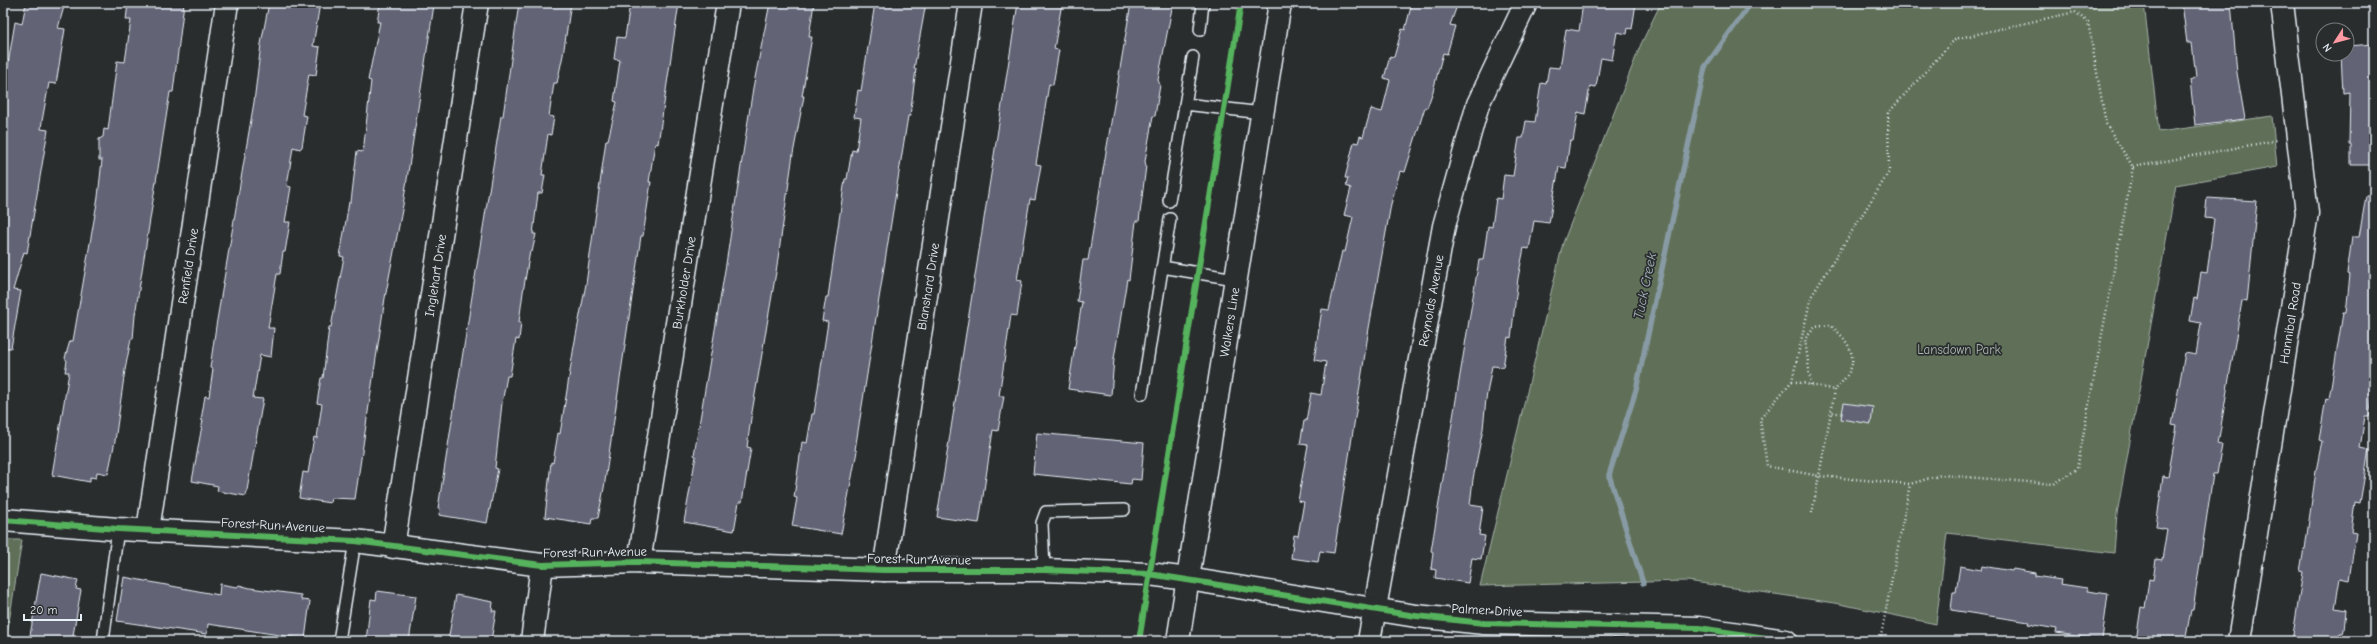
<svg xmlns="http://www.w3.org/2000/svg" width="2377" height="644" font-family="'Comic Neue',sans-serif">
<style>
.green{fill:#617058;stroke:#a4b0a8}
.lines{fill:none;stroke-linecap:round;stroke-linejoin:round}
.stream{stroke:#889ba5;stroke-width:5.5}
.building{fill:#626375;stroke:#e8f1f8}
.lane-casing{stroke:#e8f1f8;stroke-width:14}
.street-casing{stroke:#e8f1f8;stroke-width:25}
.secondary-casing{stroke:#e8f1f8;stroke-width:25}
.path{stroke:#e8f1f8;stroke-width:2.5;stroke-dasharray:1 3;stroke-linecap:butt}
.lane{stroke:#2a2d2e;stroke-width:11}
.street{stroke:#2a2d2e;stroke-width:22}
.secondary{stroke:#2a2d2e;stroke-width:22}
.cycleway-casing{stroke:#2a2d2e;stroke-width:8}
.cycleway{stroke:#56b35d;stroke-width:6}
.labels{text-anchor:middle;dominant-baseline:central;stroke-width:3.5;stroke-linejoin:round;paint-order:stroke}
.street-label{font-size:13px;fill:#e8f1f8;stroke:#2a2d2e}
.park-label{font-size:13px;fill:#abb7b0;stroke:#2a2d2e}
.water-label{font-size:14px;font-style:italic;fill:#a8b8c0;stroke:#2a2d2e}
</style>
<rect width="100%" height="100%" fill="#2a2d2e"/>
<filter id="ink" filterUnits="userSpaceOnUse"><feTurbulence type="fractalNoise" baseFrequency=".025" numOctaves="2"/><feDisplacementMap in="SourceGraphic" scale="8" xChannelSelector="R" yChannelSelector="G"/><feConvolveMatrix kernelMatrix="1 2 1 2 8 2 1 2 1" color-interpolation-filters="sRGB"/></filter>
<g filter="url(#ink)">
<path class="green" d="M 1661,3 L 2144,3 L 2159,132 L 2272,116 L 2277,167 L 2176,185 L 2117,514 L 2114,553 L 1947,533 L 1936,624 L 1835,603 L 1687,581 L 1480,586 L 1563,243 L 1641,44 Z
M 3,540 L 22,540 L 6,641 L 3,641 Z"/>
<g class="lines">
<path class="stream" d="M 1643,583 L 1609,475 L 1636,390 L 1705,67 L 1751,3"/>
</g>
<path class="building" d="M 26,3 L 65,3 L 58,28 L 65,29 L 56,84 L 49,83 L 42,121 L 41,129 L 48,130 L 27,253 L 24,252 L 13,290 L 21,291 L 11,348 L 3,348 L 3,94 L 15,22 L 22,24 Z
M 128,3 L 184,3 L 173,92 L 170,92 L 154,194 L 135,315 L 133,339 L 131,339 L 125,370 L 115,441 L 108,474 L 97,472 L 96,478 L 90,477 L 90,482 L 52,475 L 69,372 L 65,372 L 67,361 L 65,358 L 70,341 L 73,341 L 98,197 L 102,160 L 99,160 L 99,139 L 103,137 L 104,129 L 108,130 L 117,61 L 125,62 L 131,20 L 126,20 Z
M 269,3 L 320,3 L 313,46 L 320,47 L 316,75 L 309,74 L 302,115 L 307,116 L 302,147 L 300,149 L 293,147 L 287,186 L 291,187 L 285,222 L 290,222 L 285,252 L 283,252 L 280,274 L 277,274 L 268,328 L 274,328 L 271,357 L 260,355 L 253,398 L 263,399 L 246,496 L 217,491 L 218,486 L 192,481 L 203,420 L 201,420 L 205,396 L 209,397 L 213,369 L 210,368 L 216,326 L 254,102 L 261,44 Z
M 380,3 L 434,5 L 403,205 L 385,298 L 355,499 L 331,498 L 330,503 L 299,498 L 303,472 L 308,473 L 314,437 L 317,438 L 322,404 L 317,403 L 321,378 L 323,378 L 329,327 L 331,327 L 344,257 L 340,256 L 349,202 L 351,202 L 357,151 L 362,152 L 364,144 L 371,81 L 368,80 L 380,22 L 377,22 Z
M 519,3 L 571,3 L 563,55 L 557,83 L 554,83 L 549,116 L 554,117 L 551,135 L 548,134 L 542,175 L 545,175 L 542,193 L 538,193 L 533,234 L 536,234 L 532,252 L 530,251 L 523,292 L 519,322 L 521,322 L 519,340 L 516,339 L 510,376 L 507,376 L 502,403 L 495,468 L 498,469 L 487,523 L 439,515 L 440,508 L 438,508 L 501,116 L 503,116 Z
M 630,3 L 679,3 L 658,144 L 655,143 L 649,182 L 651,182 L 643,236 L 641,236 L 604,488 L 598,518 L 592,518 L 591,524 L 545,517 L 551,462 L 553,463 L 558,433 L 560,434 L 574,346 L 586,284 L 606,140 L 608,140 L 617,102 L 614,101 L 620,60 L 614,59 L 617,37 L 625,38 Z
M 770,3 L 814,3 L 809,37 L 812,37 L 802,96 L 804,96 L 793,154 L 776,272 L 751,418 L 747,447 L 751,448 L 742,502 L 739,502 L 734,531 L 684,522 L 696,456 L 694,455 L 726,264 L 753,88 Z
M 875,3 L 926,3 L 914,69 L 916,69 L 910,116 L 908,116 L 855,450 L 857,451 L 841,534 L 792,526 L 797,498 L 794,497 L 802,442 L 807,443 L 812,414 L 814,414 L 828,322 L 822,321 L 826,297 L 828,297 L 845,179 L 847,179 L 852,150 L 856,151 L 861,118 L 854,117 L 858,90 L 861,91 Z
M 1018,3 L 1062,3 L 1054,49 L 1059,50 L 1053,85 L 1049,84 L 1036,164 L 1041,165 L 1035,200 L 1030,199 L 1017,280 L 1022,281 L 1017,316 L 1011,315 L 999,396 L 1004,396 L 998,431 L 993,430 L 979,523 L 937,517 Z
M 1131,3 L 1173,3 L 1158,80 L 1160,85 L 1155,116 L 1153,116 L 1145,161 L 1146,166 L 1139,221 L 1136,221 L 1129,280 L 1127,279 L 1114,359 L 1111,395 L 1068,389 L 1082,302 L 1077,301 L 1083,260 L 1088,260 Z
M 1412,3 L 1458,3 L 1450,25 L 1455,26 L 1447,54 L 1443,53 L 1433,91 L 1427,108 L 1425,107 L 1405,172 L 1400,171 L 1391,204 L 1369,328 L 1334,553 L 1320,551 L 1318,562 L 1291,558 L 1294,535 L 1298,536 L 1304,502 L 1298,501 L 1308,445 L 1300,444 L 1304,421 L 1306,421 L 1311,393 L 1321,395 L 1326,362 L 1314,360 L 1322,309 L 1329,310 L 1342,251 L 1345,252 L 1353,217 L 1344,215 L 1351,188 L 1346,186 L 1348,178 L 1345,178 L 1354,142 L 1358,143 L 1360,136 L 1363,137 L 1371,109 L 1382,112 L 1390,80 L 1384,78 L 1390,56 L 1394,57 L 1402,29 L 1405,30 Z
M 1583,3 L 1636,3 L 1632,29 L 1628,28 L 1627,34 L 1617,32 L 1612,60 L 1601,58 L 1596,87 L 1590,86 L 1585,114 L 1578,112 L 1573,141 L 1570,140 L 1566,168 L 1559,167 L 1549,223 L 1534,221 L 1529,249 L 1524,248 L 1518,278 L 1511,338 L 1508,337 L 1503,367 L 1492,366 L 1486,399 L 1483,429 L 1473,479 L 1470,505 L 1483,507 L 1479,535 L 1485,536 L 1481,559 L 1472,558 L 1468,583 L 1435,578 L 1436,570 L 1431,569 L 1433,552 L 1431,551 L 1479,260 L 1483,260 L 1488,226 L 1492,227 L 1496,198 L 1501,199 L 1504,175 L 1513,176 L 1519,138 L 1523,138 L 1526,121 L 1535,122 L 1541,83 L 1546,84 L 1549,67 L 1560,68 L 1566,29 L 1579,31 Z
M 2182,3 L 2231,3 L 2237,73 L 2245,119 L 2195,125 L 2190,80 L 2196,77 L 2192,43 L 2187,43 Z
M 2374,44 L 2374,165 L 2351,165 L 2351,144 L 2349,144 L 2350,92 L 2343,93 L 2341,54 L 2347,54 L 2347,46 Z
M 2366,196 L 2374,196 L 2374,388 L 2369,416 L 2365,416 L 2360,448 L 2369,450 L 2360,503 L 2355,502 L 2351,532 L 2356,533 L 2349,580 L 2340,578 L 2335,608 L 2346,610 L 2344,630 L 2343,633 L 2340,633 L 2339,641 L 2292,641 L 2303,572 L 2300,571 L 2304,549 L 2305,549 L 2316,471 L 2322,441 L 2319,440 L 2326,398 L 2329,399 L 2343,313 L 2346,313 L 2350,275 L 2347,274 L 2352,237 L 2359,237 Z
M 2207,198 L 2257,201 L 2247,302 L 2242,301 L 2218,444 L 2222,445 L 2217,474 L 2213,474 L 2193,610 L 2191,610 L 2185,641 L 2136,641 L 2141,607 L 2145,608 L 2149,580 L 2153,581 L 2156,559 L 2162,560 L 2167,529 L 2156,527 L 2163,476 L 2168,477 L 2177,426 L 2172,425 L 2185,353 L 2196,355 L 2201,323 L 2190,321 L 2194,298 L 2197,299 L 2201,272 L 2207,273 L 2214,219 L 2205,218 Z
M 1844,403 L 1873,407 L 1871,424 L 1841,419 Z
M 1037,433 L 1144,443 L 1141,480 L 1132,479 L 1131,484 L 1033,474 Z
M 1960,566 L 1981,570 L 1982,566 L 2012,571 L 2013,569 L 2035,573 L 2035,576 L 2061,580 L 2060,584 L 2087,588 L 2087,591 L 2108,594 L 2102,640 L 2056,633 L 2057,629 L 2028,624 L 2029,622 L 1951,610 L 1953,592 L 1956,592 Z
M 41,573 L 78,580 L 76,589 L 81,590 L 72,641 L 29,641 Z
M 124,577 L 219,595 L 220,584 L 237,587 L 239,585 L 250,588 L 301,595 L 301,600 L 310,601 L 305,639 L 208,624 L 207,634 L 117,621 Z
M 377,591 L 416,596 L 409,641 L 366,641 L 371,599 L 376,600 Z
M 456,595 L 493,602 L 492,611 L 496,611 L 491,641 L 448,641 Z"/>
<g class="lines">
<g class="lane-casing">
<path id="lane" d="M 1200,30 L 1203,3
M 1185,104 L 1262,113
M 1169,201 L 1193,57
M 1162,267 L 1235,279
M 1142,394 L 1170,219
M 1044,570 L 1042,523 L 1046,512 L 1124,510
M 103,641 L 118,529
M 339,641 L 355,541"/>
</g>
<g class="street-casing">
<g id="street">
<path d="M 3,520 L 118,529 L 355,541 L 542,565 L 639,562 L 884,570 L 1044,570 L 1149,574 L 1188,579"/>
<path id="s1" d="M 148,530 L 227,3"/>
<path id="s2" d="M 393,547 L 477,3"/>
<path id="s3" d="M 639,562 L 728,3"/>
<path id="s4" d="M 884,570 L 971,3"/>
<path d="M 532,641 L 542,565"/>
<path id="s5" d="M 1369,641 L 1444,226 L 1478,104 L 1526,3"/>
<path id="s6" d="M 2239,641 L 2307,213 L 2282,3"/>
</g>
</g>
<g class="secondary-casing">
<g id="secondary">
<path d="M 1188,579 L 1416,616 L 1484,623 L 1699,628 L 1786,641"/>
<path id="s7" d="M 1178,641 L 1280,3"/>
</g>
</g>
<path class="path" d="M 2075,12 L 2088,22 L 2106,124 L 2133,167 L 2077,469 L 2054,484 L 1941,475 L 1910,484 L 1819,476 L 1767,466 L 1760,419 L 1792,381 L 1811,297 L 1889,172 L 1888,113 L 1955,39 Z
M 2133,167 L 2278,140
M 1792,381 L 1835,390 L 1831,412 L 1842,414
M 1811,385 L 1805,339 L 1815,327 L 1830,325 C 1843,335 1858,353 1850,370 C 1847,377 1840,384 1835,390
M 1812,513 L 1831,412
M 1880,641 L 1910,484"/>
<use href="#lane" class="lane"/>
<use href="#street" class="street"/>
<use href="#secondary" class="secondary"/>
<g class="cycleway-casing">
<path id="cycleway" d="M 3,520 L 118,529 L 355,541 L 542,565 L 639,562 L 884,570 L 1044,570 L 1149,574 L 1416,616 L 1484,623 L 1699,628 L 1786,641
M 1139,641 L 1241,3"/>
</g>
<use href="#cycleway" class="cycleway"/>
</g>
</g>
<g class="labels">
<g class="street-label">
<text stroke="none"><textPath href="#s1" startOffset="267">Renfield Drive</textPath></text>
<text stroke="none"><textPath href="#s2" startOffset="275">Inglehart Drive</textPath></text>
<text stroke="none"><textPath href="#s3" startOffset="283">Burkholder Drive</textPath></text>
<text stroke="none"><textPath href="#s4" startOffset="287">Blanshard Drive</textPath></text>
<text stroke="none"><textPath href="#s5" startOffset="346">Reynolds Avenue</textPath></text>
<text stroke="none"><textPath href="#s7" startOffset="323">Walkers Line</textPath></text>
<text stroke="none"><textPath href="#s6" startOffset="322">Hannibal Road</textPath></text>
<text transform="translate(273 525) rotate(3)">Forest Run Avenue</text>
<text transform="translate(595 552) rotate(-1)">Forest Run Avenue</text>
<text transform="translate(919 559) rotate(1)">Forest Run Avenue</text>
<text transform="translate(1487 610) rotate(3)">Palmer Drive</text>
</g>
<g class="park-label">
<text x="1959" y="349">Lansdown Park</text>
</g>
<g class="water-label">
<text transform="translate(1645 286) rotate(-78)">Tuck Creek</text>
</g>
</g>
<rect width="2377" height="644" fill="none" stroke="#2a2d2e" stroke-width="16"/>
<rect x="8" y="8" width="2361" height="628" fill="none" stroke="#e8f1f8" stroke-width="1.5" filter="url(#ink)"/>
<g transform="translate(2335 42) rotate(234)"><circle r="19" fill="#2a2d2e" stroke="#767b7f"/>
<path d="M0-3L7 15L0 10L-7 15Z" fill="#ff9aa2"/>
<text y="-6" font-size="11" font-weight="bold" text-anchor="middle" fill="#e8f1f8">N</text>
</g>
<path d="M24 614v6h57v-6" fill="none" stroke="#e8f1f8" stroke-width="2"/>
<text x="30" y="614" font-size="12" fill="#e8f1f8" stroke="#2a2d2e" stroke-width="3" paint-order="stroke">20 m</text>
</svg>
